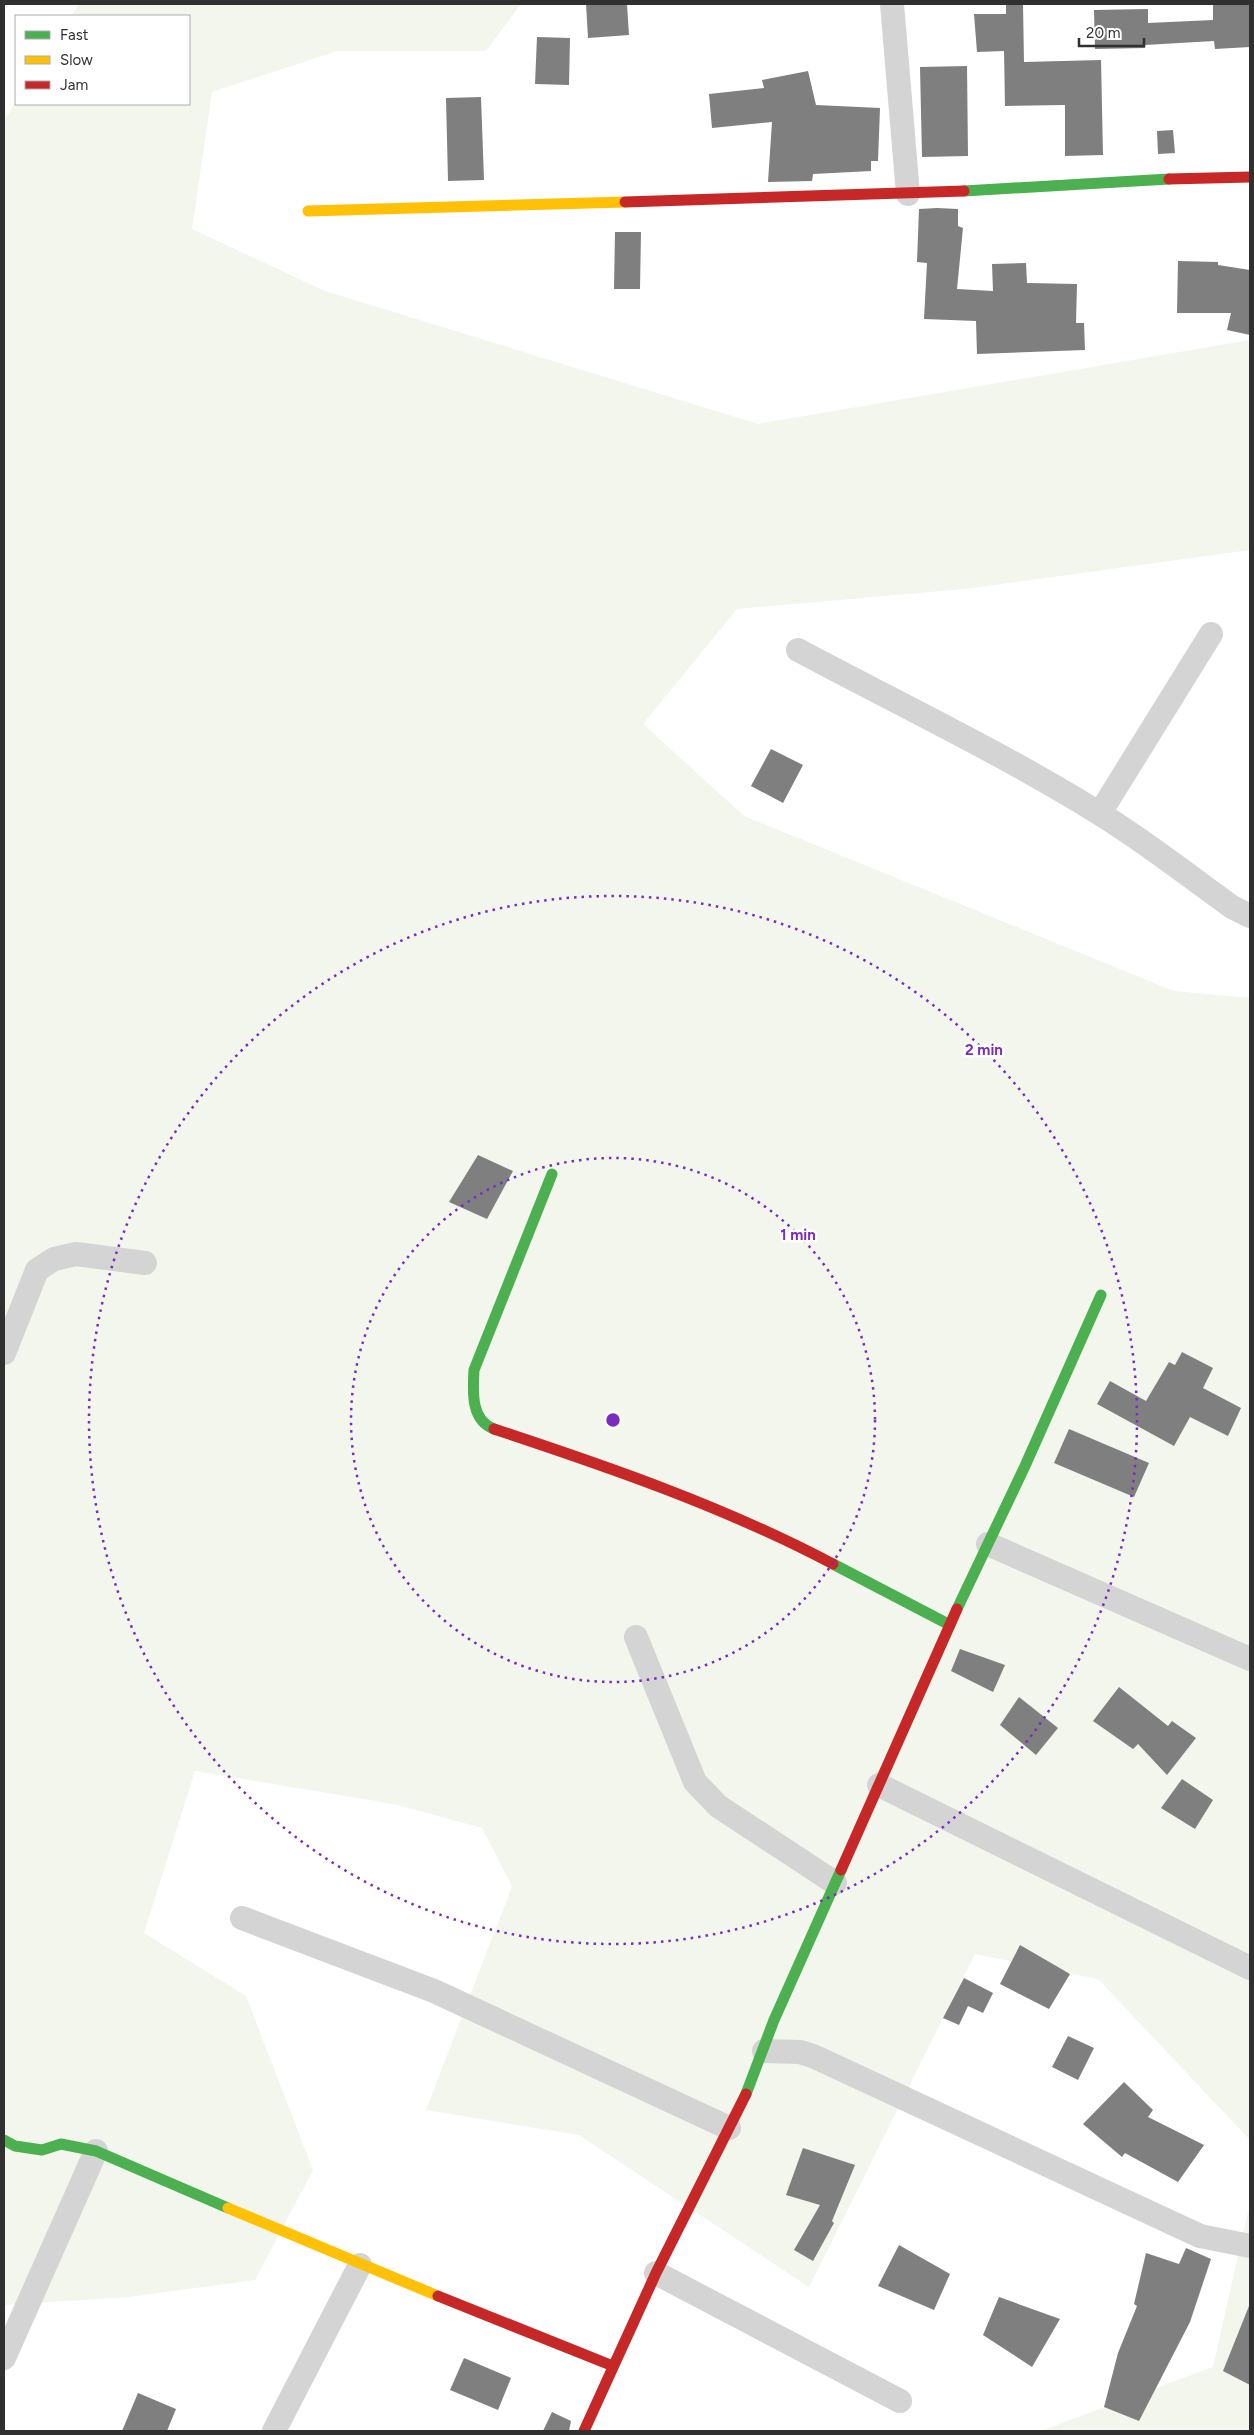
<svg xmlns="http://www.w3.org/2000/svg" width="1254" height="2435" font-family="Figtree,sans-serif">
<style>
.green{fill:#f2f6ed}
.building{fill:#7f7f7f}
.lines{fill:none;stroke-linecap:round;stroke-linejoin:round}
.street{stroke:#d4d4d4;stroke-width:24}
.fast{stroke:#4caf50;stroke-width:11}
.slow{stroke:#ffc107;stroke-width:11}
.jam{stroke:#c62828;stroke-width:11}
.ring{fill:none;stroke:#7b2cbf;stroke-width:2.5;stroke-dasharray:2.5 5}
.centre{fill:#7b2cbf;stroke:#fff;stroke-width:2.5}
.ring-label{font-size:15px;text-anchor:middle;font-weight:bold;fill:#7b2cbf;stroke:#fff;stroke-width:5;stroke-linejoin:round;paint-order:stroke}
</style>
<rect width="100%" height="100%" fill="#fff"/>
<path class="green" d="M 79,4 L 521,4 L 486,51 L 337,51 L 212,92 L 192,229 L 325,291 L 758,424 L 1250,340 L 1250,550 L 964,589 L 737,609 L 643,724 L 744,816 L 1174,991 L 1250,998 L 1250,2140 L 1098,1979 L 975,1954 L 809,2287 L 579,2135 L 426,2110 L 512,1886 L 482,1828 L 394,1804 L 195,1771 L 144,1933 L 246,1996 L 313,2170 L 255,2280 L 128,2297 L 4,2305 L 4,121 L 16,101 L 16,104 L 189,104 L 189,16 L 71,16 Z
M 1250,2203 L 1250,2431 L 1040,2431 L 1213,2367 Z"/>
<path class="building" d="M 586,4 L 627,4 L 629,35 L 588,38 Z
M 1006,4 L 1023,4 L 1024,62 L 1101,60 L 1103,155 L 1065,156 L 1065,105 L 1005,106 L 1004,51 L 977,52 L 974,14 L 1006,14 Z
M 1213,4 L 1250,4 L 1250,47 L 1215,49 L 1214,41 L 1145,45 L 1145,48 L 1095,49 L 1094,10 L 1148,9 L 1148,23 L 1213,20 Z
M 537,37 L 570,38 L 569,85 L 535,84 Z
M 967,66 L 968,156 L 922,157 L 920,67 Z
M 808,71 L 816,105 L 880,108 L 878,161 L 871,161 L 871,171 L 813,174 L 812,181 L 768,182 L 772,122 L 712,128 L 709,94 L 764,88 L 762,80 Z
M 481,97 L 484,180 L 448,181 L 446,98 Z
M 1173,130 L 1175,153 L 1158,154 L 1157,131 Z
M 937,208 L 958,209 L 958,226 L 963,228 L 957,289 L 993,291 L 992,264 L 1026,263 L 1027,283 L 1077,284 L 1076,323 L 1084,323 L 1085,350 L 977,354 L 976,321 L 924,319 L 927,263 L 917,262 L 919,209 Z
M 615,232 L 641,232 L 640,289 L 614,289 Z
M 1178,261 L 1218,262 L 1218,265 L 1250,270 L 1250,335 L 1227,330 L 1231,313 L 1177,313 Z
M 771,749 L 803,765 L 783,803 L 751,786 Z
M 478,1155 L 513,1171 L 487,1219 L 449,1202 Z
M 1182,1352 L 1213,1368 L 1203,1388 L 1241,1408 L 1228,1436 L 1190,1417 L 1174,1446 L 1097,1404 L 1110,1381 L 1146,1401 L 1169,1362 L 1175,1365 Z
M 1069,1429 L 1149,1463 L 1134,1497 L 1054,1463 Z
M 960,1649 L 1005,1665 L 993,1692 L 951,1671 Z
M 1119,1687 L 1168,1726 L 1172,1721 L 1196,1738 L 1167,1775 L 1138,1744 L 1133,1749 L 1093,1721 Z
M 1019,1697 L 1058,1728 L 1036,1755 L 1000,1725 Z
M 1182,1779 L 1213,1800 L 1195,1829 L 1161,1808 Z
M 1020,1945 L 1070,1974 L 1049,2009 L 1000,1984 Z
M 964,1978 L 993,1993 L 983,2013 L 968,2006 L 959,2025 L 943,2018 Z
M 1068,2036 L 1094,2048 L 1078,2080 L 1052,2067 Z
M 1124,2082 L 1153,2110 L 1148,2117 L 1204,2145 L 1178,2182 L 1125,2153 L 1122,2157 L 1083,2124 Z
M 803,2148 L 855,2165 L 832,2221 L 834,2223 L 813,2261 L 794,2250 L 820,2205 L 786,2195 Z
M 899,2245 L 950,2274 L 934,2310 L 878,2286 Z
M 1186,2248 L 1211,2259 L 1190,2322 L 1139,2421 L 1104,2407 L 1118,2353 L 1137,2306 L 1134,2304 L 1146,2253 L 1179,2264 Z
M 999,2297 L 1060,2319 L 1032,2367 L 983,2335 Z
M 1249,2306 L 1250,2306 L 1250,2385 L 1223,2371 Z
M 464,2358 L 511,2378 L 498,2410 L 450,2390 Z
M 138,2393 L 176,2409 L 167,2431 L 122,2431 Z
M 552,2412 L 571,2421 L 569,2431 L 543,2431 Z"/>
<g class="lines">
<path class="street" d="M 892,4 L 908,194
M 798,650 C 899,704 1004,754 1102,815 C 1147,843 1189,876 1232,907 L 1250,916
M 1100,813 L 1211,634
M 4,1353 L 37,1270 L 54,1259 L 76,1254 L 145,1263
M 988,1544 L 1250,1659
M 636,1637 L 695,1782 L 718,1806 L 835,1883
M 879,1785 L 1250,1968
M 242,1918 L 434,1991 L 729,2128
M 764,2051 L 800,2052 L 813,2056 L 1200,2236 L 1250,2246
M 656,2273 L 900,2401
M 4,2358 L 96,2151
M 274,2431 L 360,2265"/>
<path class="fast" d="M 964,191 L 1169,179
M 494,1429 C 470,1420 473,1390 474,1370 L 552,1174
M 833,1564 L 950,1625
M 957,1609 L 1025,1466 L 1101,1295
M 746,2094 L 774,2020 L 841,1870
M 4,2140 L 15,2146 L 42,2150 L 61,2144 L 96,2151 L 228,2208"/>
<path class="slow" d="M 308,211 L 625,202
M 228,2208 L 438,2296"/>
<path class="jam" d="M 1169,179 L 1250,177
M 625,202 L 964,191
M 494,1429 C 609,1467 725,1507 833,1564
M 841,1870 L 957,1609
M 438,2296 L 613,2366
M 584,2431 L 656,2273 L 746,2094"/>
</g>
<g class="ring">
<circle cx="613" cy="1420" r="262"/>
<circle cx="613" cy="1420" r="524"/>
</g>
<circle cx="613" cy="1420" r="8" class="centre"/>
<g class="ring-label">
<text x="984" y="1055">2 min</text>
<text x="798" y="1240">1 min</text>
</g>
<rect width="1254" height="2435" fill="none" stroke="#303030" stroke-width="10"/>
<rect x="15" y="15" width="175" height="90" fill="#ffffff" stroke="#acacac"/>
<rect x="25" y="31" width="25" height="8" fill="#4caf50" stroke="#acacac"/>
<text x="60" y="40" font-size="15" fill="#303030">Fast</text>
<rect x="25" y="56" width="25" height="8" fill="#ffc107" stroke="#acacac"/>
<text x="60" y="65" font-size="15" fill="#303030">Slow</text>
<rect x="25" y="81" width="25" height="8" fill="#c62828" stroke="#acacac"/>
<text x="60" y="90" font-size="15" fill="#303030">Jam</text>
<path d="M1079 38v8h65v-8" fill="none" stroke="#303030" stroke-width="2.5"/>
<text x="1086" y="38" font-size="15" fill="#303030" stroke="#ffffff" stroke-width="4" paint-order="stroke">20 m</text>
</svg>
